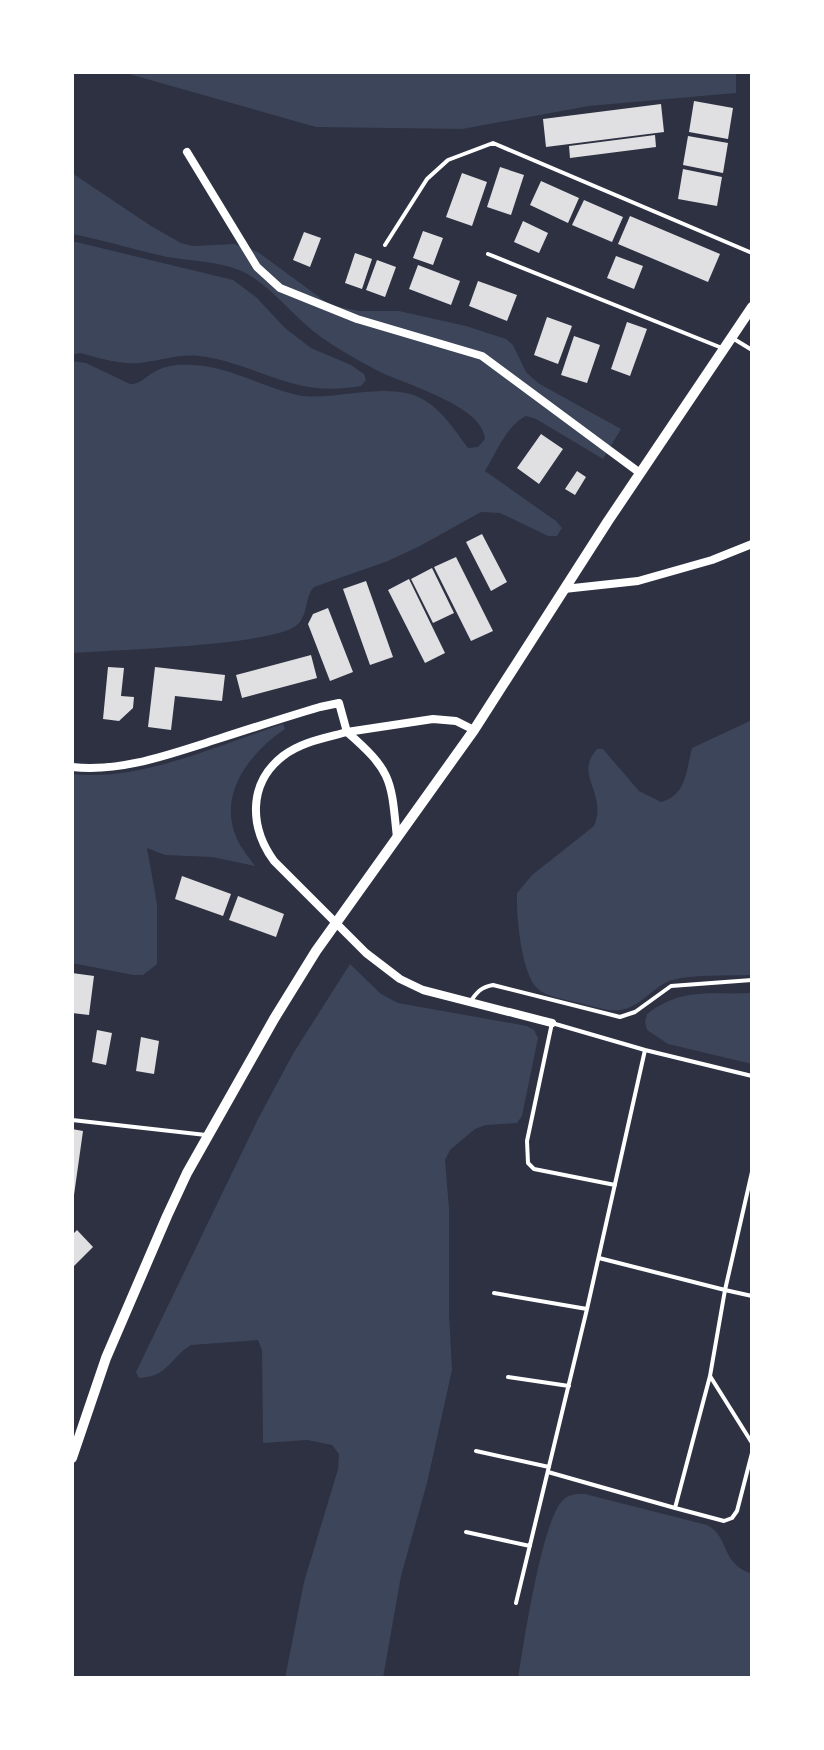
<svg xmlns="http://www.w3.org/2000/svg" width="824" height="1750" font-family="Commissioner,sans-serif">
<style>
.green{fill:#3c4559}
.building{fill:#e0e0e3}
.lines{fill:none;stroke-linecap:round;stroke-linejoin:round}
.service{stroke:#fff;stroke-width:4}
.minor{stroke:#fff;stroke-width:8}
.tertiary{stroke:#fff;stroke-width:10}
</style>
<rect width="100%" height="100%" fill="#2d3142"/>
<path class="green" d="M 122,72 L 736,72 L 736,93 L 589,106 L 462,129 L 316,127 Z
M 72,173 L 151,226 L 181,243 L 193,246 L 234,244 L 258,252 L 330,305 L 359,311 L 399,311 L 466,326 L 506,339 L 513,345 L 526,372 L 538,383 L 621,429 L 603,459 L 536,419 L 526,416 C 507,425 496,453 485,471 L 556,521 L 562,528 L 557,536 L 548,536 L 500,513 L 481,512 L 420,546 L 388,561 L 314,587 C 304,598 309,614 297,625 C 272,646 112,650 72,653 L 72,361 L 86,363 L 130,384 C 140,385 147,375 156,371 C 167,365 179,364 192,365 C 229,366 261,387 297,395 C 313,398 329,396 345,394 C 413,386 428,390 468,448 L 478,447 L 485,439 C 483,405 403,384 376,370 C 352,357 326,343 305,324 C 284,305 265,281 239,270 C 216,261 191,261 167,257 C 135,250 104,240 72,234 Z
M 72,241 L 233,280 L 256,297 L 285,328 L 311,348 L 351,365 L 364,374 L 366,380 L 361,386 C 295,398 266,368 207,357 C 183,352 163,360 140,363 C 119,365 100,358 80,353 L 72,355 Z
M 752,720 L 752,975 C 727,976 697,974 672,980 C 654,986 643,1004 625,1009 C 612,1013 596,1007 583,1004 C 570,1000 547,998 537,988 C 521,973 516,914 517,893 L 532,875 L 594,826 C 608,792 573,776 597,749 L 603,749 L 639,791 L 661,802 C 687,795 686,770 692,748 Z
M 283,724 L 285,729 C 252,751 219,791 235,834 C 239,846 248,856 255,866 L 212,857 L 165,855 L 147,848 L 157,904 L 157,964 L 143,975 L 133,975 L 72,963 L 72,774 C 140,782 219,745 283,724 Z
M 350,964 L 381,994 L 398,1003 L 527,1026 L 534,1030 L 538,1038 L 522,1116 L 517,1123 L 486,1125 L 475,1129 L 450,1150 L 445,1160 L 449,1208 L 449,1314 L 452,1370 L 427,1483 L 401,1576 L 383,1678 L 285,1678 L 304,1582 L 338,1469 L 339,1454 L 332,1445 L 307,1440 L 263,1443 L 262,1350 L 258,1340 L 191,1345 C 170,1358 168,1377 139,1378 L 136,1372 L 258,1119 L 294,1052 Z
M 752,993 L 752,1064 L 668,1044 L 647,1030 L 645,1022 L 647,1014 C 682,987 710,995 752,993 Z
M 585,1494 L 707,1525 C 731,1538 719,1562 752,1574 L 752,1678 L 518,1678 C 524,1642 541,1525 562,1501 C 568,1494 576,1494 585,1494 Z"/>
<path class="building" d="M 694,101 L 733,108 L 728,139 L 689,132 Z
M 661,104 L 664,132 L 546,147 L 543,119 Z
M 655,135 L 656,147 L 570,158 L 569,146 Z
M 688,136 L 728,143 L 723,173 L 683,165 Z
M 500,167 L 524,175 L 511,215 L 487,207 Z
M 683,169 L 722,177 L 717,206 L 678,199 Z
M 462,173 L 487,182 L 472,226 L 446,217 Z
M 541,181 L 579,198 L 568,223 L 530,205 Z
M 584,200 L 623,217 L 612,242 L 572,225 Z
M 630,216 L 720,254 L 708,282 L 618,244 Z
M 523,221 L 548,233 L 539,253 L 514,242 Z
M 423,231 L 443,238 L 433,265 L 413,258 Z
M 304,232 L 321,238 L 310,267 L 293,260 Z
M 355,253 L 372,259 L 362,289 L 345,283 Z
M 616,256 L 643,266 L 634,289 L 607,278 Z
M 377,260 L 396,267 L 385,297 L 366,290 Z
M 418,265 L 460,281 L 451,305 L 409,289 Z
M 478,281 L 517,295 L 507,321 L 469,306 Z
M 547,317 L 572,326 L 558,364 L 534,355 Z
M 627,322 L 647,329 L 630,376 L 611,369 Z
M 574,336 L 600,345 L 587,383 L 561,375 Z
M 541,434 L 563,449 L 539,484 L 517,468 Z
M 577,471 L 586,477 L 575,495 L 565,489 Z
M 482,534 L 507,582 L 491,591 L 466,542 Z
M 456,557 L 493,631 L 471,641 L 434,567 Z
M 432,568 L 454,613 L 433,623 L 411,579 Z
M 409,579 L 445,653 L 425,663 L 388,590 Z
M 366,581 L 393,657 L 370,665 L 343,589 Z
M 328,608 L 353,672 L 330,681 L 308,624 L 313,614 Z
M 311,655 L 317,678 L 242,698 L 236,675 Z
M 108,667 L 124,668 L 121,696 L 134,697 L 133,708 L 119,721 L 103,719 Z
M 155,667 L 225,675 L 222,701 L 175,696 L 171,730 L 148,727 Z
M 182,876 L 231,894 L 223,916 L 175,899 Z
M 238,896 L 284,914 L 276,937 L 229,920 Z
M 72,973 L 94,976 L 89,1015 L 72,1013 Z
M 97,1030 L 112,1033 L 106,1065 L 92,1062 Z
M 141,1037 L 159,1041 L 154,1074 L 136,1071 Z
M 72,1129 L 83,1131 L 74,1195 L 72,1195 Z
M 77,1230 L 93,1247 L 72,1268 L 72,1235 Z"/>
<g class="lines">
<path class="service" d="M 385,245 L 427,179 L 448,160 L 493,143 L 752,253
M 488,254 L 722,348
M 734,339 L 752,350
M 470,1002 C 477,992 481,987 493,985 L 620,1017 L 635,1012 L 671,986 L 752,980
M 645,1050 L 752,1076
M 72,1120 L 206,1135
M 752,1172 L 725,1290 L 752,1296
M 599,1258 L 725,1290 L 710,1376 L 752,1443
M 494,1293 L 587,1309
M 508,1377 L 569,1386
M 476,1451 L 549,1467
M 548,1472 L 675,1508 L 710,1376
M 675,1508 L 724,1521 L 732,1518 L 737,1511 L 752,1453
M 466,1532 L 530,1546
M 516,1603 L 587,1309 L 645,1050 L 552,1023 L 527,1141 L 528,1163 L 534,1169 L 615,1185"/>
<path class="minor" d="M 187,152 L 257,267 L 280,288 L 357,319 L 482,356 L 640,473
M 564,589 L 638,581 L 712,560 L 752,544
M 72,767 C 121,773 173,753 218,739 C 252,728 286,717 320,707 L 339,703 L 347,732 L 433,719 L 456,721 L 474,730
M 397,838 C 391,780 393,772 347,732 C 325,738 301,742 283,756 C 247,784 250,828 274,861 L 366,953 L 400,979 L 423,990 L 552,1023"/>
<path class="tertiary" d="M 72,1458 L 106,1358 L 167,1216 L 187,1173 L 274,1019 L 316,951 L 474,730 L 608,521 L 752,307"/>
</g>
<rect width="824" height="1750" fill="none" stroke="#ffffff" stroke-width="148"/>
</svg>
